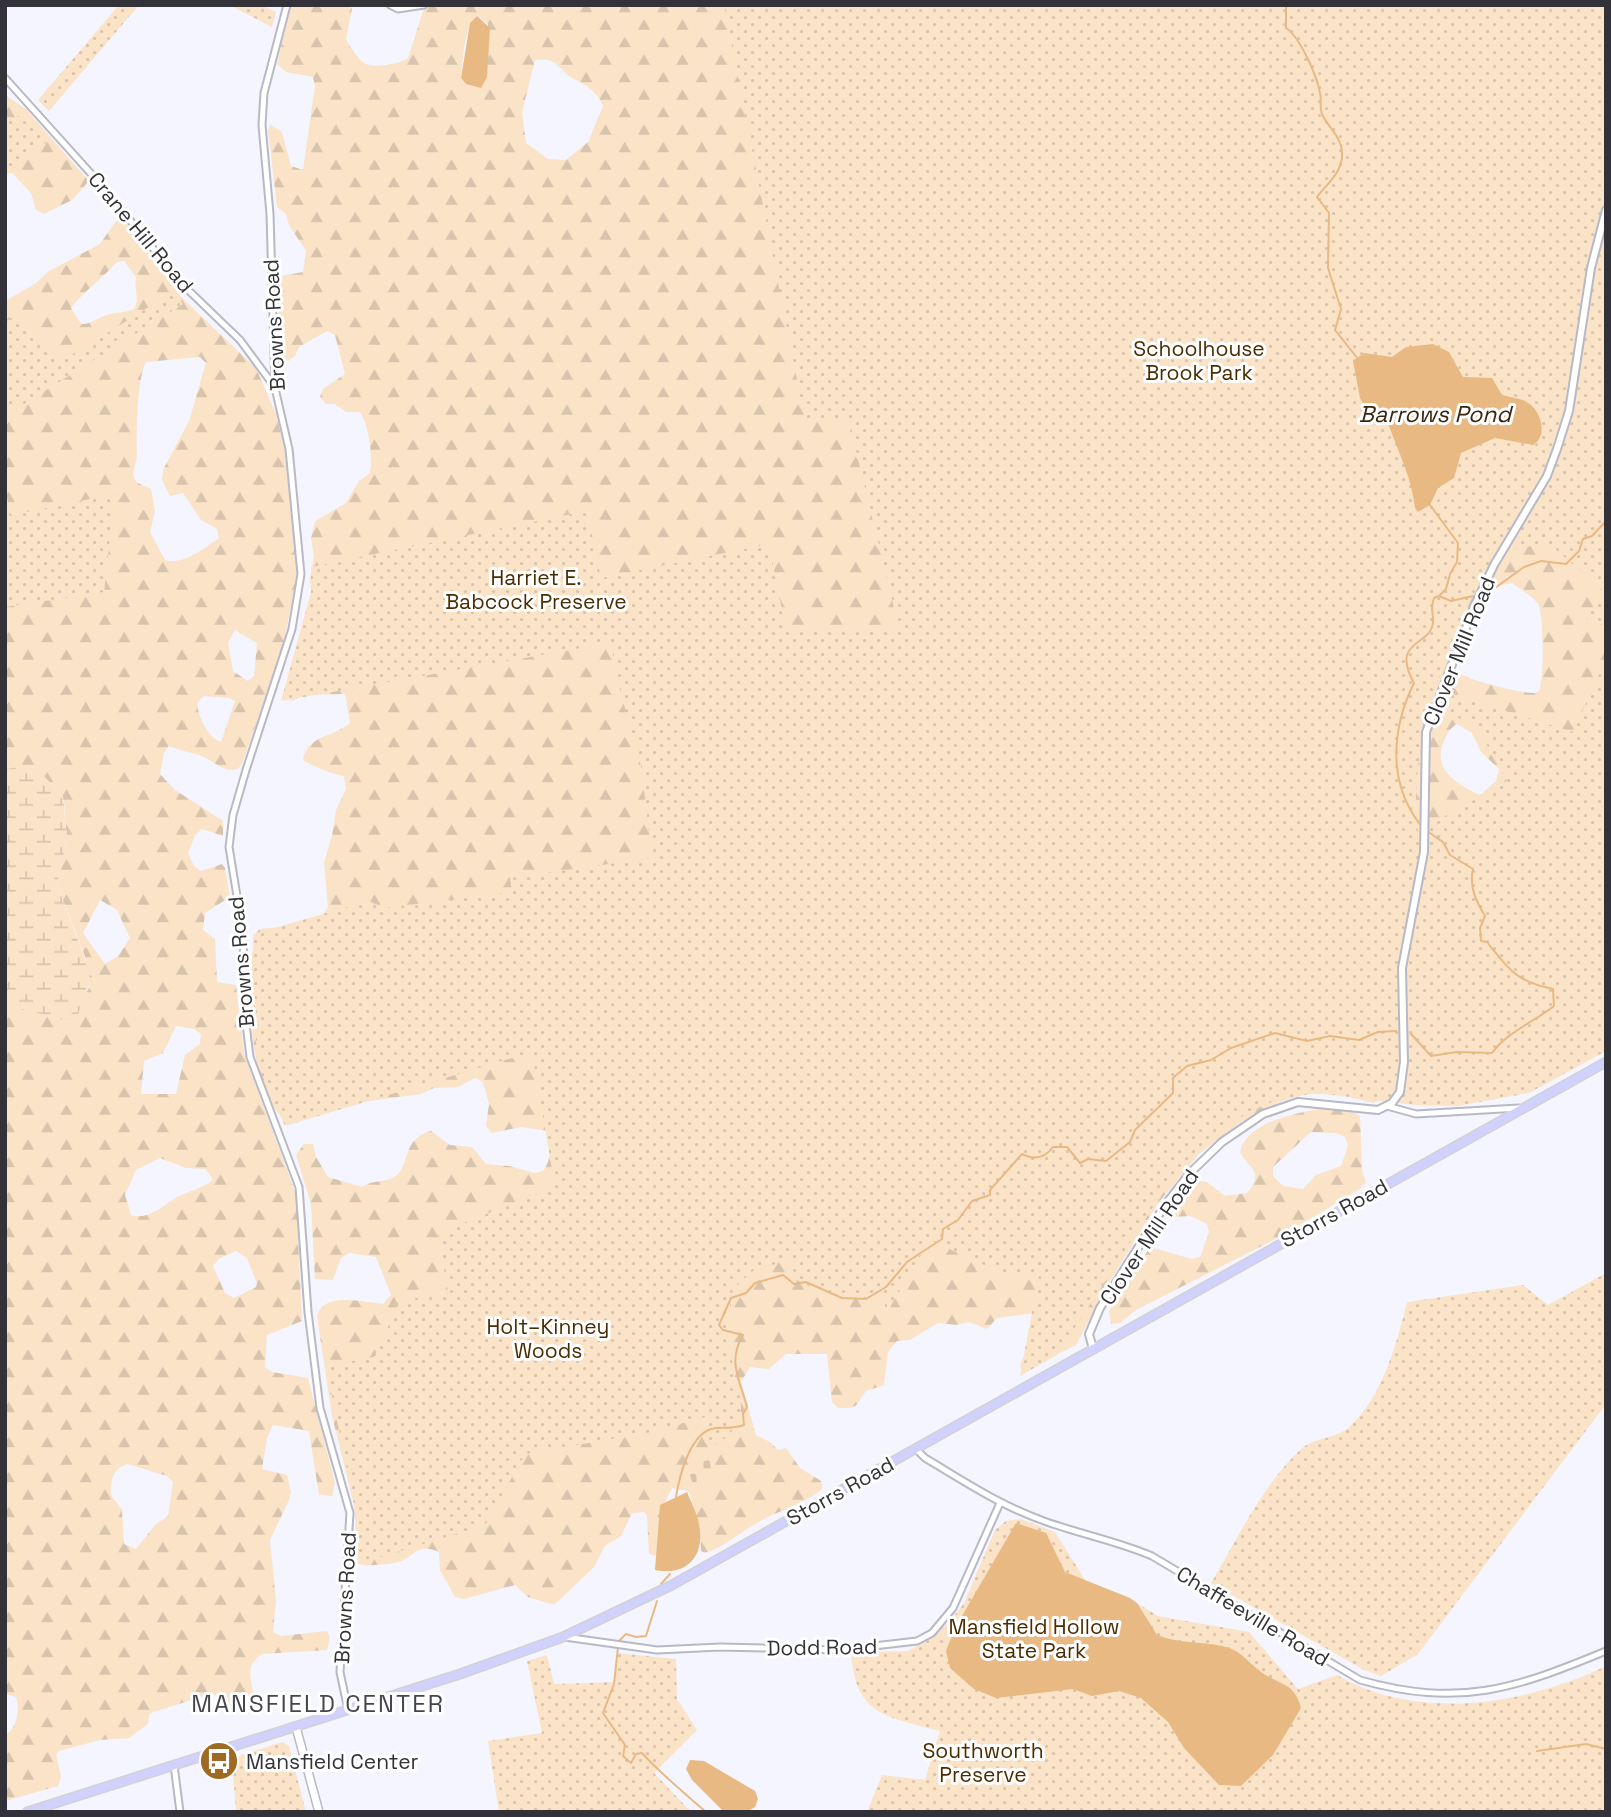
<svg xmlns="http://www.w3.org/2000/svg" width="1611" height="1817" font-family="'Space Grotesk',sans-serif">
<style>
.forest{fill:url(#forest-firs);fill-rule:evenodd}
.wetland{fill:url(#wetland-marsh)}
.cemetery{fill:url(#cemetery-stones)}
.park{fill:url(#park-dots)}
.water{fill:#e9b984}
.lines{fill:none;stroke-linecap:round;stroke-linejoin:round}
.stream{stroke:#e9b984;stroke-width:2}
.minor-casing{stroke:#b8b9c6;stroke-width:9}
.tertiary-casing{stroke:#b8b9c6;stroke-width:10}
.secondary-casing{stroke:#b8b9c6;stroke-width:10}
.primary-casing{stroke:#d2d2d3;stroke-width:11}
.minor{stroke:#fff;stroke-width:5}
.tertiary{stroke:#fff;stroke-width:6}
.secondary{stroke:#fff;stroke-width:7}
.primary{stroke:#d1d1fe;stroke-width:8}
.labels{text-anchor:middle;dominant-baseline:central;stroke-width:6;stroke-linejoin:round;paint-order:stroke}
.street-label{font-size:21px;fill:#323238;stroke:#fff}
.park-label{font-size:21px;fill:#4b2c00;stroke:#fff}
.poi-label{font-size:21px;fill:#323238;stroke:#fff;text-anchor:start}
.water-label{font-size:23px;font-style:italic;fill:#3a260e;stroke:#fff}
.quarter-label{font-size:24px;letter-spacing:2px;fill:#44444f;stroke:#fff}
</style>
<defs>
<pattern id="forest-firs" width="22" height="20" patternUnits="userSpaceOnUse" patternTransform="scale(1.75)"><rect width="22" height="20" fill="#fbe3c8"/><path d="M5 1l3.5 6h-7zM16 11l3.5 6h-7z" fill="#d8c3ad"/></pattern>
<pattern id="wetland-marsh" width="20" height="14" patternUnits="userSpaceOnUse" patternTransform="scale(1.75)"><rect width="20" height="14" fill="#fbe3c8"/><path d="M1 5h8M5 5V1M11 12h8M15 12V8" fill="none" stroke="#d8c3ad"/></pattern>
<pattern id="cemetery-stones" width="16" height="16" patternUnits="userSpaceOnUse" patternTransform="scale(1.75)"><rect width="16" height="16" fill="#fbe3c8"/><path d="M2 7V4a2 2 0 0 1 4 0v3zM10 15v-3a2 2 0 0 1 4 0v3z" fill="#d8c3ad"/></pattern>
<pattern id="park-dots" width="8" height="8" patternUnits="userSpaceOnUse" patternTransform="scale(1.75)"><rect width="8" height="8" fill="#fbe3c8"/><path d="M2 2h.1M6 6h.1" fill="none" stroke="#d8c3ad" stroke-width="1.8" stroke-linecap="round"/></pattern>
</defs>
<rect width="100%" height="100%" fill="#f4f5fe"/>
<path class="forest" d="M 291,5 L 349,5 L 352,9 L 346,40 C 350,46 358,59 364,63 C 372,69 400,64 408,58 L 425,5 L 1606,5 L 1606,800 L 1386,1098 L 1373,1103 L 1337,1094 L 1309,1093 L 1282,1101 L 1241,1122 L 1199,1154 L 1159,1202 L 1106,1288 L 1076,1345 L 1023,1371 L 1020,1366 L 1037,1323 L 1036,1313 L 997,1318 L 987,1329 L 969,1322 L 956,1325 L 938,1323 L 910,1340 L 897,1341 L 888,1352 L 884,1385 L 866,1391 C 854,1407 860,1408 838,1408 L 832,1402 L 827,1354 L 786,1354 L 769,1369 L 750,1367 L 741,1382 L 756,1435 L 770,1442 L 778,1450 L 786,1448 L 800,1468 L 821,1481 L 823,1488 C 807,1502 787,1508 768,1517 C 746,1527 729,1545 705,1553 L 701,1551 L 700,1528 L 690,1495 L 688,1491 L 672,1488 L 661,1511 L 658,1556 L 649,1554 L 647,1516 L 644,1512 L 632,1513 L 621,1536 L 605,1546 L 594,1567 L 554,1605 L 528,1597 L 515,1585 L 464,1599 L 455,1597 L 440,1570 L 439,1552 C 422,1544 416,1552 404,1560 C 397,1564 366,1567 360,1564 L 355,1509 L 332,1416 L 317,1317 C 322,1291 363,1302 383,1304 L 391,1295 L 376,1257 L 349,1253 L 341,1258 L 333,1280 L 315,1279 L 311,1204 L 296,1155 L 304,1144 L 313,1144 L 316,1157 L 328,1177 L 362,1187 C 375,1178 386,1185 398,1174 C 409,1164 403,1138 431,1131 L 450,1145 L 472,1147 L 486,1164 L 509,1166 L 535,1173 L 543,1171 C 552,1160 550,1144 548,1131 L 521,1127 L 492,1133 L 486,1126 L 489,1104 L 483,1082 L 475,1078 L 458,1087 L 434,1088 L 421,1094 L 354,1103 L 285,1120 C 246,1087 245,978 256,933 L 259,929 C 284,926 312,930 328,908 L 324,862 L 332,836 L 336,810 L 346,789 L 344,776 C 338,776 307,764 303,760 C 307,735 334,737 350,723 L 345,694 L 305,695 L 292,701 L 284,697 L 312,605 L 310,578 L 314,556 L 311,538 L 315,521 L 346,503 L 359,481 L 370,473 C 373,456 369,426 360,412 L 346,412 L 335,404 L 326,404 L 320,397 L 323,389 L 345,374 L 335,335 L 327,331 L 299,347 L 295,356 L 288,361 L 280,357 L 276,277 L 303,272 L 306,251 L 289,225 L 286,214 L 277,207 L 268,130 L 271,125 L 282,132 L 291,166 L 303,170 L 315,86 L 313,77 L 286,72 L 277,64 ZM 477,16 L 488,24 L 487,77 L 466,84 L 461,78 C 463,60 463,28 477,16 ZM 535,60 C 560,57 557,70 574,79 C 587,85 597,92 603,106 L 588,142 L 566,160 L 548,159 L 526,143 L 522,112 ZM 1512,583 C 1520,589 1533,596 1538,604 C 1544,613 1544,679 1539,691 L 1535,693 C 1519,693 1455,678 1448,665 L 1477,590 ZM 1457,724 L 1472,733 L 1481,752 L 1499,769 L 1496,781 L 1480,795 C 1458,785 1431,769 1444,741 C 1447,734 1450,728 1457,724 Z
M 5,95 L 26,109 L 89,181 L 72,200 L 44,214 L 36,210 L 31,193 L 12,173 L 5,174 Z
M 122,218 L 182,298 L 256,368 L 276,414 L 285,451 L 299,566 L 282,652 L 242,764 L 238,769 C 223,773 214,761 202,756 C 191,752 180,751 169,746 L 164,753 L 160,774 L 175,790 L 223,821 L 223,836 L 202,829 L 195,835 L 188,853 L 194,866 L 201,871 L 222,864 L 225,868 L 230,897 L 205,913 L 203,930 L 215,939 L 217,982 L 236,985 L 244,1054 L 296,1194 L 302,1321 L 267,1335 L 265,1367 L 272,1372 L 308,1378 L 335,1483 L 332,1496 L 319,1495 L 309,1431 L 273,1425 L 267,1438 L 262,1469 L 287,1475 L 291,1492 L 289,1500 L 270,1540 L 276,1601 L 273,1632 L 281,1636 L 327,1631 L 330,1637 L 327,1650 L 263,1654 C 236,1669 262,1692 250,1709 L 232,1716 L 219,1697 L 211,1694 L 153,1712 L 149,1715 L 148,1724 L 129,1738 L 100,1740 L 59,1751 L 56,1754 L 61,1777 L 58,1786 L 5,1801 L 5,1735 C 17,1730 20,1708 16,1697 L 5,1694 L 5,1004 L 70,1022 L 90,986 L 86,959 L 57,885 L 67,839 L 64,801 L 56,789 L 33,767 L 5,769 L 5,301 L 35,284 L 49,271 L 100,244 L 116,221 ZM 124,261 L 136,277 C 134,288 140,299 134,309 C 125,313 119,312 110,314 C 99,316 94,324 81,324 L 71,308 C 85,290 102,279 117,262 ZM 200,357 L 206,363 L 189,421 L 163,470 L 162,480 L 170,496 L 183,493 L 201,520 L 217,529 L 219,538 C 205,548 182,566 165,560 L 150,532 L 155,511 L 151,489 C 146,485 135,485 134,477 C 132,470 137,462 137,455 C 136,434 137,378 146,362 ZM 235,630 L 257,643 L 254,676 L 248,681 L 233,671 L 228,643 ZM 204,696 L 229,698 L 235,701 L 221,742 C 208,738 198,716 197,703 ZM 100,900 L 117,910 L 130,938 L 118,956 L 105,964 L 83,933 ZM 176,1026 L 194,1029 L 201,1034 L 200,1044 L 185,1055 L 176,1094 L 141,1094 L 144,1061 L 163,1053 ZM 160,1158 L 186,1168 L 206,1169 L 213,1180 C 203,1188 189,1191 177,1197 C 163,1205 149,1221 131,1215 L 125,1195 L 136,1170 ZM 236,1251 L 247,1258 L 257,1283 L 256,1287 L 234,1298 L 225,1293 L 213,1266 L 219,1259 ZM 128,1464 L 167,1476 L 173,1482 L 168,1516 L 155,1525 L 136,1549 L 124,1544 L 122,1510 L 111,1495 C 110,1482 113,1467 128,1464 Z
M 1328,1107 L 1352,1111 L 1360,1116 L 1362,1171 L 1366,1182 L 1360,1189 L 1285,1234 L 1136,1310 L 1120,1323 L 1111,1324 L 1109,1311 L 1150,1247 L 1192,1259 L 1200,1257 L 1209,1232 L 1207,1224 L 1190,1216 L 1172,1217 L 1170,1213 L 1194,1180 L 1207,1182 L 1225,1196 L 1247,1193 C 1266,1171 1247,1167 1240,1152 C 1247,1120 1300,1113 1328,1107 ZM 1311,1132 L 1336,1133 L 1345,1137 L 1348,1146 L 1341,1166 L 1316,1175 L 1303,1189 L 1283,1186 L 1273,1176 L 1273,1167 Z"/>
<path class="wetland" d="M 28,766 L 37,769 L 63,796 L 67,839 L 57,885 L 92,977 L 77,1017 L 70,1022 L 5,1004 L 5,769 Z"/>
<path class="cemetery" d="M 709,1460 L 717,1483 L 695,1491 L 687,1466 Z"/>
<path class="park" d="M 119,5 L 139,5 L 49,111 L 38,100 Z
M 229,5 L 262,5 L 276,12 L 272,27 Z
M 724,5 L 1606,5 L 1606,593 L 1546,541 L 1522,549 L 1500,547 C 1449,633 1409,730 1417,832 L 1507,781 L 1476,725 L 1443,712 L 1449,693 L 1573,732 L 1606,659 L 1606,1051 L 1529,1093 L 1458,1106 L 1415,1105 L 1316,1093 L 1274,1101 L 1249,1112 L 1218,1132 L 1178,1169 L 1057,1355 L 1020,1376 L 1039,1275 L 1006,1275 L 930,1240 L 886,1314 L 883,1289 L 871,1300 C 841,1290 804,1301 789,1262 L 781,1259 L 776,1264 L 754,1270 L 733,1289 C 730,1311 728,1333 731,1355 C 737,1403 759,1417 709,1450 L 709,1416 L 658,1431 L 525,1454 L 485,1525 L 358,1564 L 354,1504 L 326,1366 L 374,1357 L 400,1301 L 448,1292 L 438,1233 L 555,1187 L 532,1052 L 285,1126 L 262,1075 L 256,1043 L 253,934 L 369,901 L 384,908 L 512,892 L 510,878 L 652,858 L 641,766 L 612,661 L 615,642 L 281,701 L 311,592 L 311,567 L 587,511 L 601,578 L 769,544 L 786,630 L 899,628 L 849,422 L 805,421 Z
M 25,112 L 50,140 L 5,170 L 5,124 Z
M 173,292 L 183,304 L 5,416 L 5,322 L 16,315 L 59,363 Z
M 5,488 L 11,515 L 115,494 L 104,592 L 5,607 Z
M 1606,595 L 1606,626 L 1586,619 L 1588,614 Z
M 1606,1273 L 1606,1404 L 1418,1654 L 1381,1676 L 1364,1670 L 1211,1583 C 1236,1541 1264,1483 1300,1450 C 1314,1437 1336,1439 1349,1427 C 1382,1398 1397,1343 1407,1302 L 1523,1285 L 1548,1305 Z
M 1021,1519 L 1055,1532 L 1087,1583 L 1137,1603 L 1158,1616 L 1249,1632 L 1298,1689 L 1337,1675 C 1417,1722 1526,1705 1606,1666 L 1606,1812 L 867,1812 L 882,1775 L 925,1780 L 940,1731 C 886,1716 856,1717 851,1653 L 908,1651 L 932,1638 L 951,1620 L 964,1603 L 995,1530 L 1006,1521 Z
M 617,1653 L 676,1659 L 677,1699 L 697,1730 L 654,1773 L 691,1812 L 499,1812 L 488,1741 L 542,1733 L 527,1661 L 547,1655 L 554,1684 L 614,1682 Z
M 282,1742 L 289,1746 L 306,1812 L 236,1812 L 232,1758 Z"/>
<path class="water" d="M 477,16 L 490,28 L 487,77 L 481,88 L 466,84 L 461,78 L 470,23 Z
M 1433,344 L 1449,352 L 1463,377 L 1492,378 L 1502,395 C 1509,397 1518,398 1525,401 C 1541,409 1549,435 1533,445 L 1495,438 L 1461,453 L 1454,478 L 1438,488 L 1430,505 L 1418,512 L 1415,508 C 1412,478 1398,452 1388,423 L 1371,418 L 1360,398 L 1353,361 L 1364,353 L 1392,357 L 1406,347 Z
M 687,1492 C 691,1502 697,1513 699,1524 C 706,1556 686,1577 655,1570 L 660,1505 Z
M 1016,1523 L 1046,1533 L 1065,1572 L 1130,1598 L 1137,1603 L 1157,1635 C 1178,1644 1200,1641 1222,1646 C 1243,1650 1250,1666 1267,1676 C 1286,1686 1295,1686 1301,1708 L 1273,1755 L 1241,1786 L 1219,1785 L 1184,1748 L 1168,1722 L 1141,1698 L 1119,1691 L 1092,1696 L 1073,1689 L 996,1698 L 974,1689 L 950,1668 L 946,1651 L 955,1628 Z
M 690,1760 L 704,1761 L 755,1791 L 758,1799 L 755,1807 L 747,1812 L 724,1812 L 692,1780 L 686,1769 Z"/>
<g class="lines">
<path class="stream" d="M 1286,5 L 1286,28 C 1300,37 1317,76 1320,93 C 1322,100 1319,107 1322,114 C 1328,127 1341,137 1342,151 C 1344,172 1327,183 1317,197 L 1329,213 L 1328,268 L 1341,309 L 1335,330 L 1358,359
M 1430,505 L 1458,543 L 1457,562 L 1450,574 L 1446,589 L 1440,595
M 1484,596 L 1524,567 L 1541,561 L 1566,564 L 1579,551 L 1583,539 L 1592,536 L 1606,521
M 1423,828 C 1387,785 1391,730 1414,683 C 1389,638 1434,647 1433,620 C 1433,611 1430,608 1434,598 L 1439,596 L 1451,601 L 1473,596
M 1411,1034 L 1431,1056 L 1457,1052 L 1492,1053 C 1507,1032 1534,1022 1554,1006 L 1553,989 C 1516,981 1510,971 1487,942 L 1481,941 L 1480,928 L 1485,916 C 1476,901 1469,887 1473,869 L 1450,855 L 1443,842 L 1427,831
M 676,1497 C 679,1478 689,1436 711,1429 C 721,1426 730,1430 744,1425 L 743,1414 L 747,1407 C 740,1380 727,1362 743,1335 L 723,1330 L 719,1325 L 731,1298 L 746,1293 L 755,1283 L 783,1275 L 794,1284 L 806,1282 L 842,1298 L 866,1299 L 886,1287 L 907,1262 L 942,1239 L 943,1229 L 958,1220 L 972,1201 L 990,1195 L 990,1190 L 1022,1154 C 1034,1160 1045,1158 1053,1147 L 1067,1147 L 1080,1163 L 1088,1159 L 1106,1161 L 1130,1142 L 1135,1130 L 1173,1093 L 1173,1078 L 1187,1066 L 1211,1060 L 1231,1048 L 1275,1033 L 1307,1041 L 1330,1036 L 1359,1040 L 1378,1032 L 1396,1031
M 661,1584 L 670,1574
M 619,1641 L 626,1634 L 636,1637 L 646,1636 L 657,1601
M 618,1647 L 614,1684 L 603,1713 L 625,1745 L 623,1756 L 631,1763 L 636,1754 L 642,1753 C 660,1773 684,1793 706,1812
M 1537,1751 L 1586,1744 L 1606,1749"/>
<g class="minor-casing">
<path id="minor" d="M 287,5 L 264,93 L 262,125 L 270,214 L 275,388 L 289,449 L 301,574 L 292,629 L 246,770 L 233,815 L 229,847 L 243,933 L 245,1016 L 250,1057 L 299,1187 L 308,1312 L 320,1408 L 350,1513 L 340,1672 L 348,1710
M 390,5 L 398,9 L 424,5
M 5,78 L 103,187 L 182,284 L 240,340 L 274,386
M 1387,1106 L 1416,1114 L 1519,1108
M 916,1449 L 925,1458 C 964,1481 1001,1506 1044,1521 C 1080,1534 1117,1541 1152,1556 L 1360,1680 C 1460,1708 1514,1689 1606,1651
M 565,1637 L 657,1650 L 720,1647 L 839,1650 L 917,1641 L 932,1633 L 953,1608 L 1000,1503
M 174,1765 L 180,1812"/>
</g>
<g class="tertiary-casing">
<path id="tertiary" d="M 1093,1349 L 1089,1334 L 1100,1308 L 1165,1205 L 1190,1173 L 1222,1142 L 1263,1114 L 1298,1102 L 1378,1110 L 1392,1103 L 1400,1092 L 1404,1062 L 1402,968 L 1424,852 L 1426,732 L 1474,607 L 1494,565 L 1547,476 L 1557,449 L 1569,411 L 1591,268 L 1606,210"/>
</g>
<g class="secondary-casing">
<path id="secondary" d="M 296,1727 L 319,1812"/>
</g>
<g class="primary-casing">
<path id="primary" d="M 27,1812 L 460,1674 L 563,1637 L 672,1585 L 1606,1062"/>
</g>
<use href="#minor" class="minor"/>
<use href="#tertiary" class="tertiary"/>
<use href="#secondary" class="secondary"/>
<use href="#primary" class="primary"/>
</g>
<defs>
<g id="bus-disc" transform="scale(2.0125)"><circle r="9.5" fill="#a06a24" stroke="#fff"/><path d="M-5-6H5V4H4V6H2V4H-2V6H-4V4H-5ZM-3.5-4V0h7V-4ZM-3.5 1.2v1.5H-2V1.2ZM2 1.2v1.5H3.5V1.2Z" fill="#fff"/></g>
</defs>
<g fill-rule="evenodd">
<use href="#bus-disc" x="219" y="1761"/>
</g>
<g class="labels">
<g class="street-label">
<text transform="translate(141 232) rotate(50)">Crane Hill Road</text>
<text transform="translate(274 325) rotate(-93)">Browns Road</text>
<text transform="translate(1459 651) rotate(-68)">Clover Mill Road</text>
<text transform="translate(241 962) rotate(-95)">Browns Road</text>
<text transform="translate(1334 1213) rotate(-29)">Storrs Road</text>
<text transform="translate(1149 1237) rotate(-56)">Clover Mill Road</text>
<text transform="translate(840 1491) rotate(-29)">Storrs Road</text>
<text transform="translate(345 1598) rotate(-87)">Browns Road</text>
<text transform="translate(1253 1616) rotate(31)">Chaffeeville Road</text>
<text transform="translate(822 1647) rotate(-1)">Dodd Road</text>
</g>
<g class="park-label">
<text x="1199" y="348">Schoolhouse<tspan x="1199" dy="24">Brook Park</tspan></text>
<text x="536" y="577">Harriet E.<tspan x="536" dy="24">Babcock Preserve</tspan></text>
<text x="548" y="1326">Holt–Kinney<tspan x="548" dy="24">Woods</tspan></text>
<text x="1034" y="1626">Mansfield Hollow<tspan x="1034" dy="24">State Park</tspan></text>
<text x="983" y="1750">Southworth<tspan x="983" dy="24">Preserve</tspan></text>
</g>
<g class="poi-label">
<text x="246" y="1761">Mansfield Center</text>
</g>
<g class="water-label">
<text x="1435" y="414">Barrows Pond</text>
</g>
<g class="quarter-label">
<text x="318" y="1703">MANSFIELD CENTER</text>
</g>
</g>
<rect width="1611" height="1817" fill="none" stroke="#323238" stroke-width="14"/>
</svg>
